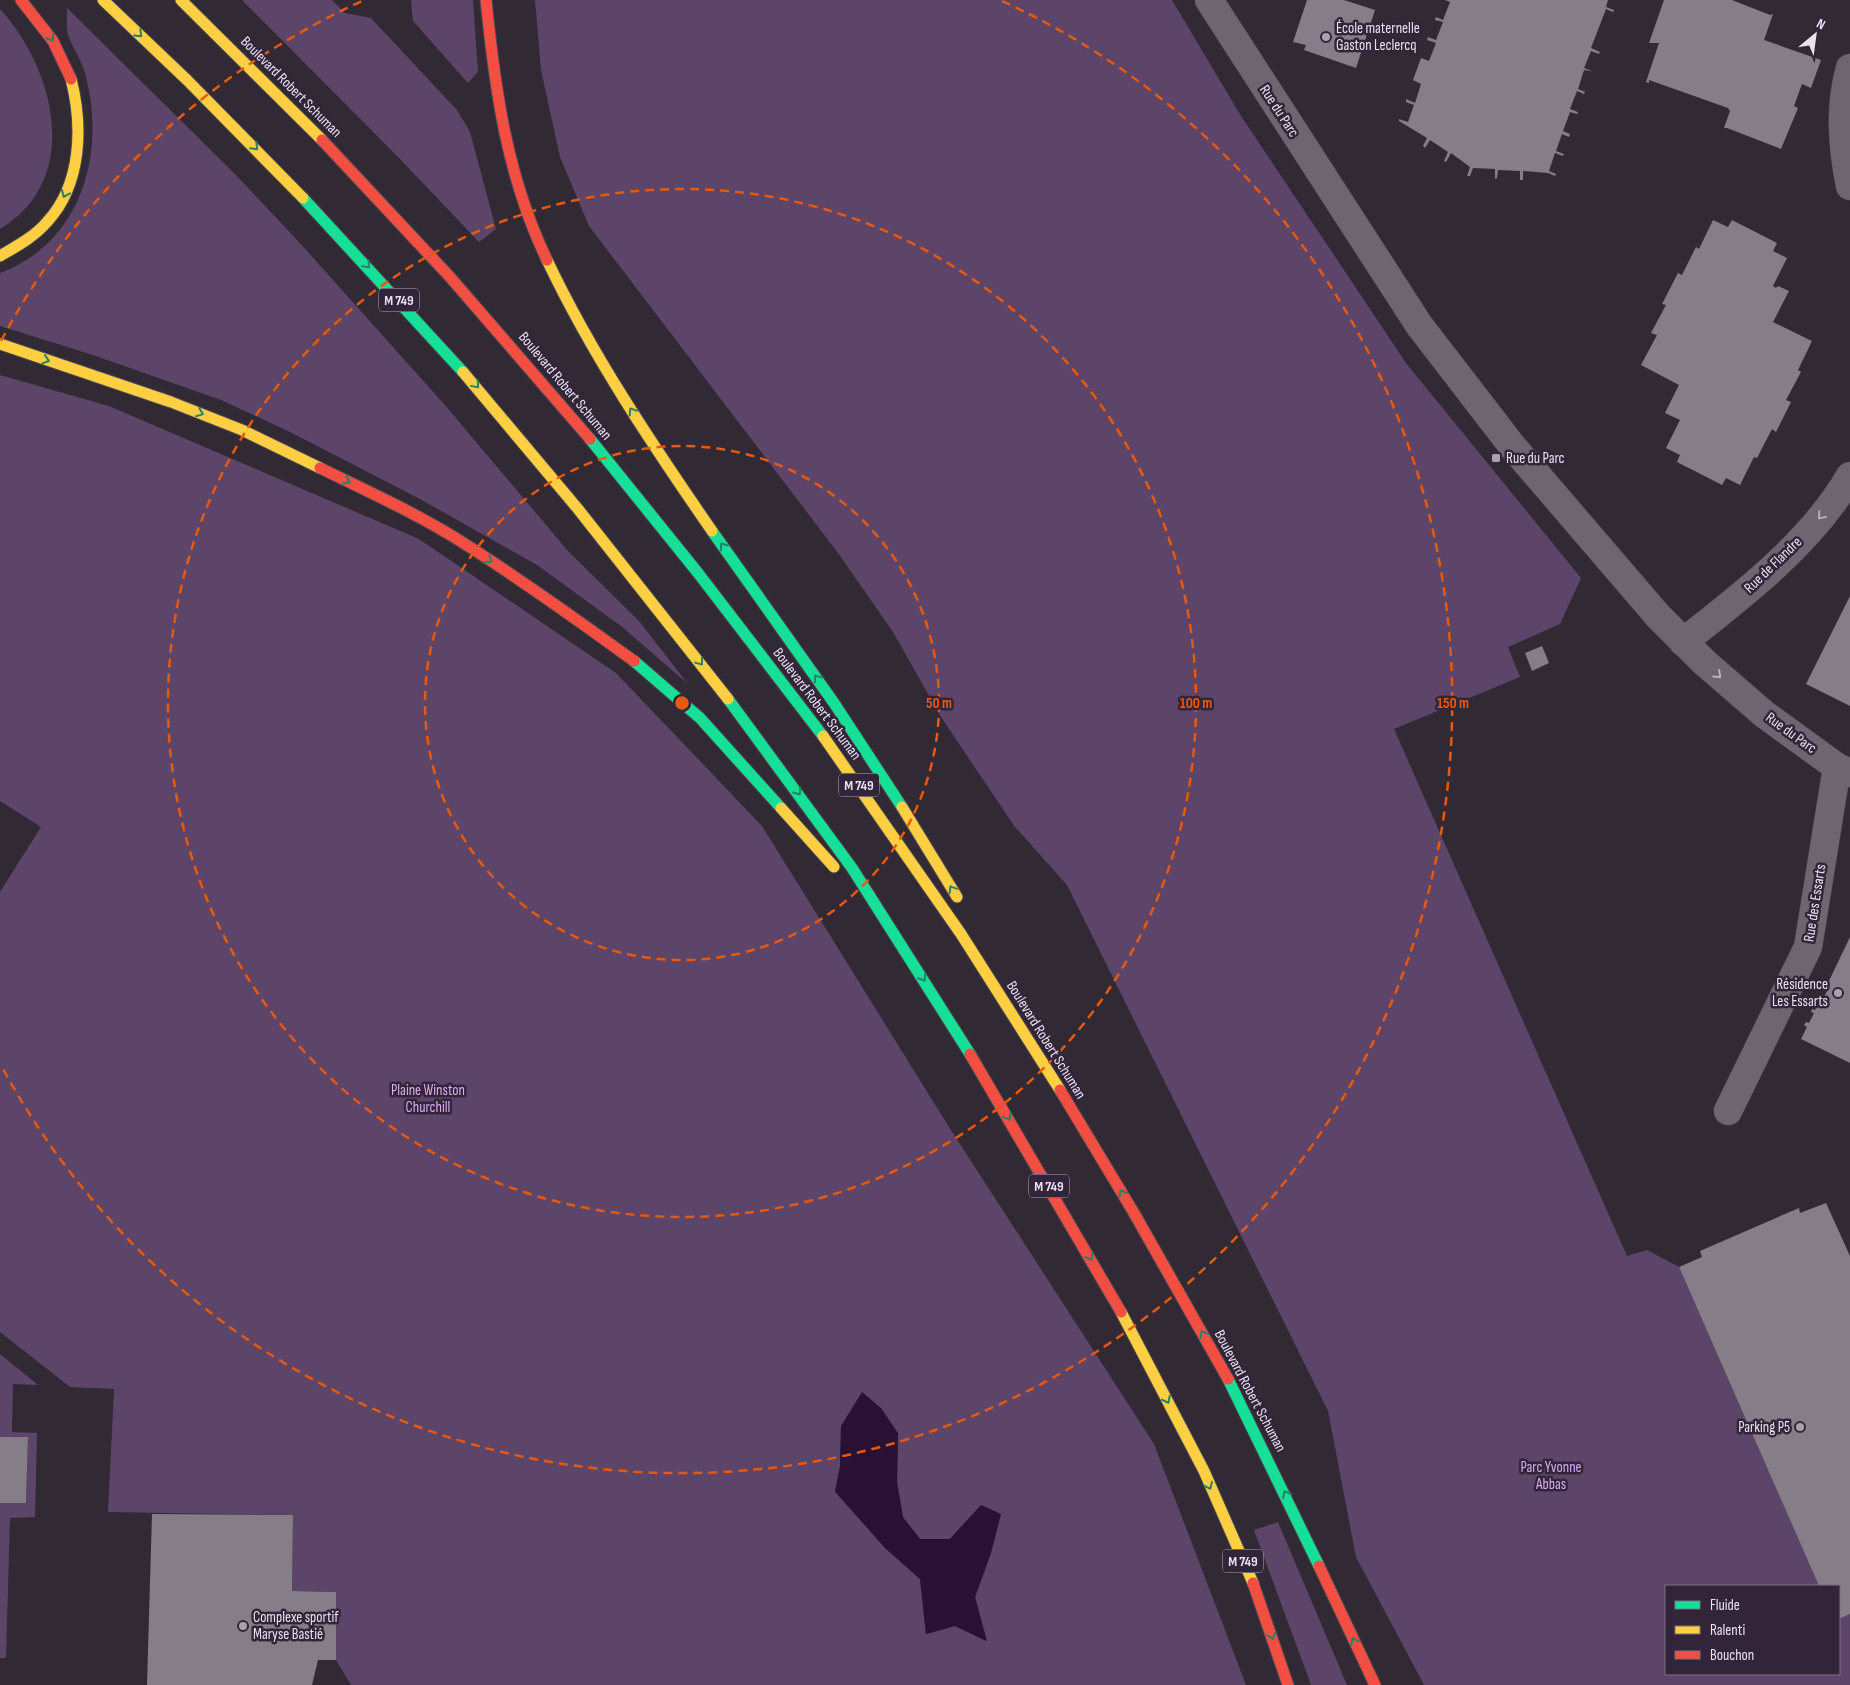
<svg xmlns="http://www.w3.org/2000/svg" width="1850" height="1685" font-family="'Sofia Sans Condensed',sans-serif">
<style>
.green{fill:#5d4469;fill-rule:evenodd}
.water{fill:#2a1134}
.building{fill:#857e88}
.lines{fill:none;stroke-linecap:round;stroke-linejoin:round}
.street-casing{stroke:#4e4852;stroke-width:29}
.fast-casing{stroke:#4e4852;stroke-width:13}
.slow-casing{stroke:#4e4852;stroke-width:13}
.jam-casing{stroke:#4e4852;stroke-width:13}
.street{stroke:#6d6671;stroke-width:28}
.fast{stroke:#16e098;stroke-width:11}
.slow{stroke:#ffcf43;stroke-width:11}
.jam{stroke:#f24e42;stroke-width:11}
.oneway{stroke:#248268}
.oneway2{stroke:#b8b0bd}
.ring{fill:none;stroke:#e8590c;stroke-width:2.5;stroke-dasharray:9 6}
.poi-dot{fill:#a9a1ae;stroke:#332539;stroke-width:2}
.labels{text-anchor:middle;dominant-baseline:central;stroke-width:5;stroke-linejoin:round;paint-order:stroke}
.shield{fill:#332539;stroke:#b3a9b8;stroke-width:1}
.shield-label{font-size:14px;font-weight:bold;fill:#eae1ef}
.poi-label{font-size:15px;fill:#eae1ef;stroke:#332539;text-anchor:start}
.street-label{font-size:15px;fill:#eae1ef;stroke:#332539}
.park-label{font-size:15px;fill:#dbacf0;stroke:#332539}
.centre{fill:#e8590c;stroke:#332539;stroke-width:2.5}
.ring-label{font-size:15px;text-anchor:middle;font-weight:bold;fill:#e8590c;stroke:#332539;stroke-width:5;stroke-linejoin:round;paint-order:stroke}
</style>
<rect width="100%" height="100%" fill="#312a35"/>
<path class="green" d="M 242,0 L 332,0 L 345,13 L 371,18 L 457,110 L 470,132 L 496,229 L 479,242 L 399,158 Z
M 411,0 L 473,0 L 478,72 L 468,83 L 413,21 Z
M 535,0 L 1172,0 L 1241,116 L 1406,363 L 1581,578 L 1560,624 L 1508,647 L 1520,677 L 1394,729 L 1627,1256 L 1647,1250 L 1679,1267 L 1819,1586 L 1666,1586 L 1666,1674 L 1839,1674 L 1839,1619 L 1850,1614 L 1850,1685 L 1424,1685 L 1356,1557 L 1328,1411 L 1067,885 L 1015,827 L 941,717 L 893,632 L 838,553 L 589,226 L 560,157 L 541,70 Z
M 67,8 L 235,174 L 299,242 L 444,404 L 568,551 L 639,621 L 688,684 L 621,626 L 537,565 L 420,499 L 290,432 L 221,400 L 93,355 L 0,326 L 0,273 C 81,243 106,154 86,77 C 83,62 73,49 68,35 C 66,27 67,16 67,8 Z
M 0,9 C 55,69 83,179 0,229 Z
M 0,375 L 109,406 L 419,539 L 616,673 L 762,826 L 949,1127 L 1154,1444 L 1246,1685 L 351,1685 L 336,1660 L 336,1592 L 292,1591 L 293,1515 L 108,1512 L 114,1389 L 70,1387 L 0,1332 L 0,892 L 41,827 L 0,801 ZM 841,1426 L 898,1443 L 897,1482 L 903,1518 L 920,1539 L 950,1539 L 981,1505 L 991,1553 L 975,1597 L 986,1641 L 955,1626 L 926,1634 L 920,1579 L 885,1548 L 835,1492 L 840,1467 Z
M 0,1354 L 38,1385 L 13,1384 L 12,1432 L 37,1433 L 35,1517 L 10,1518 L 6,1658 L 0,1658 L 0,1503 L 26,1503 L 28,1438 L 0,1437 Z
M 1278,1522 L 1347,1685 L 1311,1685 L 1254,1530 Z"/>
<path class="water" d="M 862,1392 L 881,1408 L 898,1433 L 897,1482 L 903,1517 L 920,1539 L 950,1539 L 981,1505 L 1001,1514 L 991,1553 L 975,1597 L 987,1641 L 955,1626 L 926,1634 L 920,1579 L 885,1548 L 835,1491 L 840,1467 L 841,1426 Z"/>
<path class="building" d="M 1307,0 L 1344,0 L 1375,10 L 1356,68 L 1304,50 L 1306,45 L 1293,42 Z
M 1445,0 L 1608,0 L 1606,7 L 1614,10 L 1613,12 L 1606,9 L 1591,48 L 1600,52 L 1599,54 L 1591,51 L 1584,68 L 1592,71 L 1584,70 L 1578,89 L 1585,92 L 1584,94 L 1577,91 L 1570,109 L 1578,112 L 1577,114 L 1570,112 L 1563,131 L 1570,134 L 1569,137 L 1562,134 L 1556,151 L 1564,154 L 1563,156 L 1555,153 L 1549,171 L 1556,174 L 1555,176 L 1548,173 L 1523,171 L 1523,180 L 1520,180 L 1520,171 L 1498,170 L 1497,178 L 1495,179 L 1495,169 L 1473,168 L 1470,176 L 1467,176 L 1470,167 L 1451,153 L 1446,162 L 1444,161 L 1448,152 L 1430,140 L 1425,148 L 1423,146 L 1427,138 L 1399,121 L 1399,119 L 1408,122 L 1414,105 L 1406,102 L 1406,99 L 1415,103 L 1421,84 L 1413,80 L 1421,58 L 1429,61 L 1436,43 L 1427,40 L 1428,37 L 1436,40 L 1443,22 L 1435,20 L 1436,17 L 1443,20 L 1450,2 Z
M 1664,0 L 1732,0 L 1770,15 L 1773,14 L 1764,40 L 1821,60 L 1811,88 L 1802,84 L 1794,106 L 1798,108 L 1781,149 L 1727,128 L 1724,128 L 1730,111 L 1728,108 L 1649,80 L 1649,83 L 1646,82 L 1659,43 L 1649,43 Z
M 1713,220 L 1728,227 L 1732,220 L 1777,243 L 1773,251 L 1787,258 L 1773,286 L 1776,288 L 1778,286 L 1789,291 L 1773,322 L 1812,341 L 1798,370 L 1801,372 L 1786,400 L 1791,402 L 1776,432 L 1772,429 L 1757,458 L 1754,457 L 1740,485 L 1726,478 L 1722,485 L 1677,462 L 1680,455 L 1666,448 L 1680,420 L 1665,413 L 1679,385 L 1641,365 L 1657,335 L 1651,333 L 1666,305 L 1662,304 L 1678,273 L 1682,275 L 1696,247 L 1699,249 Z
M 1850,596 L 1850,706 L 1806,684 Z
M 1542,646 L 1549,663 L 1532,671 L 1525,653 Z
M 1850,937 L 1850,1063 L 1801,1039 L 1807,1027 L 1804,1025 L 1806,1022 L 1809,1023 L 1814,1013 L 1811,1012 L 1812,1009 L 1815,1010 L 1821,997 L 1823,998 L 1829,988 L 1826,987 Z
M 1826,1203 L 1850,1256 L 1850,1614 L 1839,1619 L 1839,1586 L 1819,1586 L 1679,1267 L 1702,1257 L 1700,1251 L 1799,1208 L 1800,1213 Z
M 0,1437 L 28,1437 L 26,1503 L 0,1503 Z
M 152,1514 L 293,1515 L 292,1591 L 336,1592 L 336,1660 L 318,1660 L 312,1685 L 147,1685 Z"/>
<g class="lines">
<g class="street-casing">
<path id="street" d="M 1209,0 L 1419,325 L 1513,447 L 1658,616 L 1704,662 L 1764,714 L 1837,767 L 1850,773
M 1850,68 C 1839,107 1842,146 1850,186
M 1683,642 C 1742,596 1812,542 1850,476
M 1728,1111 L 1808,947 L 1837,767"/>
</g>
<g class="fast-casing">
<path id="fast" d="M 303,198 L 463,372
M 590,439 L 698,573 L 823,736
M 712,531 L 834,703 L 902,807
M 634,661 L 700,718 L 781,808
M 728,699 L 852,868 L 970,1054
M 1228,1379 L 1319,1566"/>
</g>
<g class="slow-casing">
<path id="slow" d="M 103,0 L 187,80 L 303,198
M 181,0 L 322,140
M 0,256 C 17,246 34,237 47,222 C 82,184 83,126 71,79
M 547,260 C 592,355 652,444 712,531
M 0,344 L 171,402 L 242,430 L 320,468
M 463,372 L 578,509 L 728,699
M 823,736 L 961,934 L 1060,1090
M 902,807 L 957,897
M 781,808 L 834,867
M 1121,1312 L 1204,1471 L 1253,1583"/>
</g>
<g class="jam-casing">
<path id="jam" d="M 21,0 L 53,41 L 71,79
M 486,0 C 495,90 507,177 547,260
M 322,140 L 450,277 L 590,439
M 320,468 C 369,492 420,515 465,544 C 523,581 579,621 634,661
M 970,1054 L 1121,1312
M 1060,1090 L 1134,1213 L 1228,1379
M 1319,1566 L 1375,1685
M 1253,1583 L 1288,1685"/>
</g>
<use href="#street" class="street"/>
<use href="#fast" class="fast"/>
<use href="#slow" class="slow"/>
<use href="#jam" class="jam"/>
</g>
<defs><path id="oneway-chevron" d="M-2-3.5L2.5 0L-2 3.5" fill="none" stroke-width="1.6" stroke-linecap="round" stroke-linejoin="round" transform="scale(1.25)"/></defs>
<g class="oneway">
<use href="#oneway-chevron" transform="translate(139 34) rotate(44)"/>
<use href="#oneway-chevron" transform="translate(51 38) rotate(57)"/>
<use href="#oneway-chevron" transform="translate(255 147) rotate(45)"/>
<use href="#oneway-chevron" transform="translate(65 194) rotate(113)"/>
<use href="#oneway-chevron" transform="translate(367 265) rotate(47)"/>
<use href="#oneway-chevron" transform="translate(46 360) rotate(18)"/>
<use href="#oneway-chevron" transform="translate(476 385) rotate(50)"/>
<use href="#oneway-chevron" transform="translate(632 411) rotate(-123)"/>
<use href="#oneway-chevron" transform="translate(200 413) rotate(21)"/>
<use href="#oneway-chevron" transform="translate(347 481) rotate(26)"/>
<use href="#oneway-chevron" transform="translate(723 546) rotate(-125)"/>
<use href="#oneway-chevron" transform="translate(489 560) rotate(34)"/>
<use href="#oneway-chevron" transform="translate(700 662) rotate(53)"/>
<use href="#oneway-chevron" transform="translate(817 678) rotate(-125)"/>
<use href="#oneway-chevron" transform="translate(798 792) rotate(54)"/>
<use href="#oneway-chevron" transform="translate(952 889) rotate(-121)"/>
<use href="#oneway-chevron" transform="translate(923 978) rotate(58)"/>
<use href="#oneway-chevron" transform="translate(1008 1117) rotate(59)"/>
<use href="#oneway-chevron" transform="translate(1122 1193) rotate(-120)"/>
<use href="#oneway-chevron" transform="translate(1090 1257) rotate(60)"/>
<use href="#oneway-chevron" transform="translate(1203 1334) rotate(-119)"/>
<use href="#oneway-chevron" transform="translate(1167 1400) rotate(63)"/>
<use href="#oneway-chevron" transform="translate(1209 1486) rotate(65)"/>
<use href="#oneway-chevron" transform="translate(1286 1494) rotate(-116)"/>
<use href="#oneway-chevron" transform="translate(1272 1636) rotate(72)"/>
<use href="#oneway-chevron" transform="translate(1354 1641) rotate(-115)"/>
</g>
<g class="oneway2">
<use href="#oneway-chevron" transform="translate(1821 516) rotate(131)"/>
<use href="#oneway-chevron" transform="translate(1718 675) rotate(43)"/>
</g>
<g class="ring">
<circle cx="682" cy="703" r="257"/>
<circle cx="682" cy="703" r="514"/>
<path d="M1 341A771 771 0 0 1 362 1M1002 1A771 771 0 1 1 1 1065"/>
</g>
<g class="poi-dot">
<circle cx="1326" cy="37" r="5"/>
<rect x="1491" y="453" width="10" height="10" rx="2.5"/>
<circle cx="1838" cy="993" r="5"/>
<circle cx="1800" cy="1427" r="5"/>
<circle cx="243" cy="1626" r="5"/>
</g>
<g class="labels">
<g class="shield">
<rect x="379" y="288.5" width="40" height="23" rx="4"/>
<rect x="839" y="773.5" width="40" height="23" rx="4"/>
<rect x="1029" y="1174.5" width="40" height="23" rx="4"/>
<rect x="1223" y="1549.5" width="40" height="23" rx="4"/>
</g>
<g class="shield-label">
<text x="399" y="300">M 749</text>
<text x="859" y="785">M 749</text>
<text x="1049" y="1186">M 749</text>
<text x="1243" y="1561">M 749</text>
</g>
<g class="poi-label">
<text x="1336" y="28">École maternelle<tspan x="1336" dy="17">Gaston Leclercq</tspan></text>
<text x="1506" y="458">Rue du Parc</text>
<text x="1828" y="984" text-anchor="end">Résidence<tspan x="1828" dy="17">Les Essarts</tspan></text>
<text x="1790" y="1427" text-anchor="end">Parking P5</text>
<text x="253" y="1617">Complexe sportif<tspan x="253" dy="17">Maryse Bastié</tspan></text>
</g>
<g class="street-label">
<text transform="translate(291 87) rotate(45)">Boulevard Robert Schuman</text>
<text transform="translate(1279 111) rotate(57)">Rue du Parc</text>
<text transform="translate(565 386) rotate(50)">Boulevard Robert Schuman</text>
<text transform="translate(1773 565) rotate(-44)">Rue de Flandre</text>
<text transform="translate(817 704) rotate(53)">Boulevard Robert Schuman</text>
<text transform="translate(1791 733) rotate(36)">Rue du Parc</text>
<text transform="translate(1815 903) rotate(-81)">Rue des Essarts</text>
<text transform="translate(1046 1040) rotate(58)">Boulevard Robert Schuman</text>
<text transform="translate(1250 1391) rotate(62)">Boulevard Robert Schuman</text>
</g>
<g class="park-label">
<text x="428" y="1090">Plaine Winston<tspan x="428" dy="17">Churchill</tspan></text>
<text x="1551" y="1467">Parc Yvonne<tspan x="1551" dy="17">Abbas</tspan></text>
</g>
</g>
<circle cx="682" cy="703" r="8" class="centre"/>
<g class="ring-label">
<text x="939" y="708">50 m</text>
<text x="1196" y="708">100 m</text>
<text x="1453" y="708">150 m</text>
</g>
<rect x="1665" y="1585" width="175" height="90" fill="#332539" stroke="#7c7082"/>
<rect x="1675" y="1601" width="25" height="8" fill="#16e098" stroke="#7c7082"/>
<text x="1710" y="1610" font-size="15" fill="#eae1ef">Fluide</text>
<rect x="1675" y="1626" width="25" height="8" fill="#ffcf43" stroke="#7c7082"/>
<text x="1710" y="1635" font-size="15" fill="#eae1ef">Ralenti</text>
<rect x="1675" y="1651" width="25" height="8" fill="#f24e42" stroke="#7c7082"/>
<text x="1710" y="1660" font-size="15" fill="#eae1ef">Bouchon</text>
<g transform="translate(1815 35) rotate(29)" stroke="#332539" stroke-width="4" paint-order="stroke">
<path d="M0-4L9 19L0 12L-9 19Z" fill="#eae1ef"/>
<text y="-8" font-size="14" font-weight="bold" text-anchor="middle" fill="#eae1ef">N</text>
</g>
</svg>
